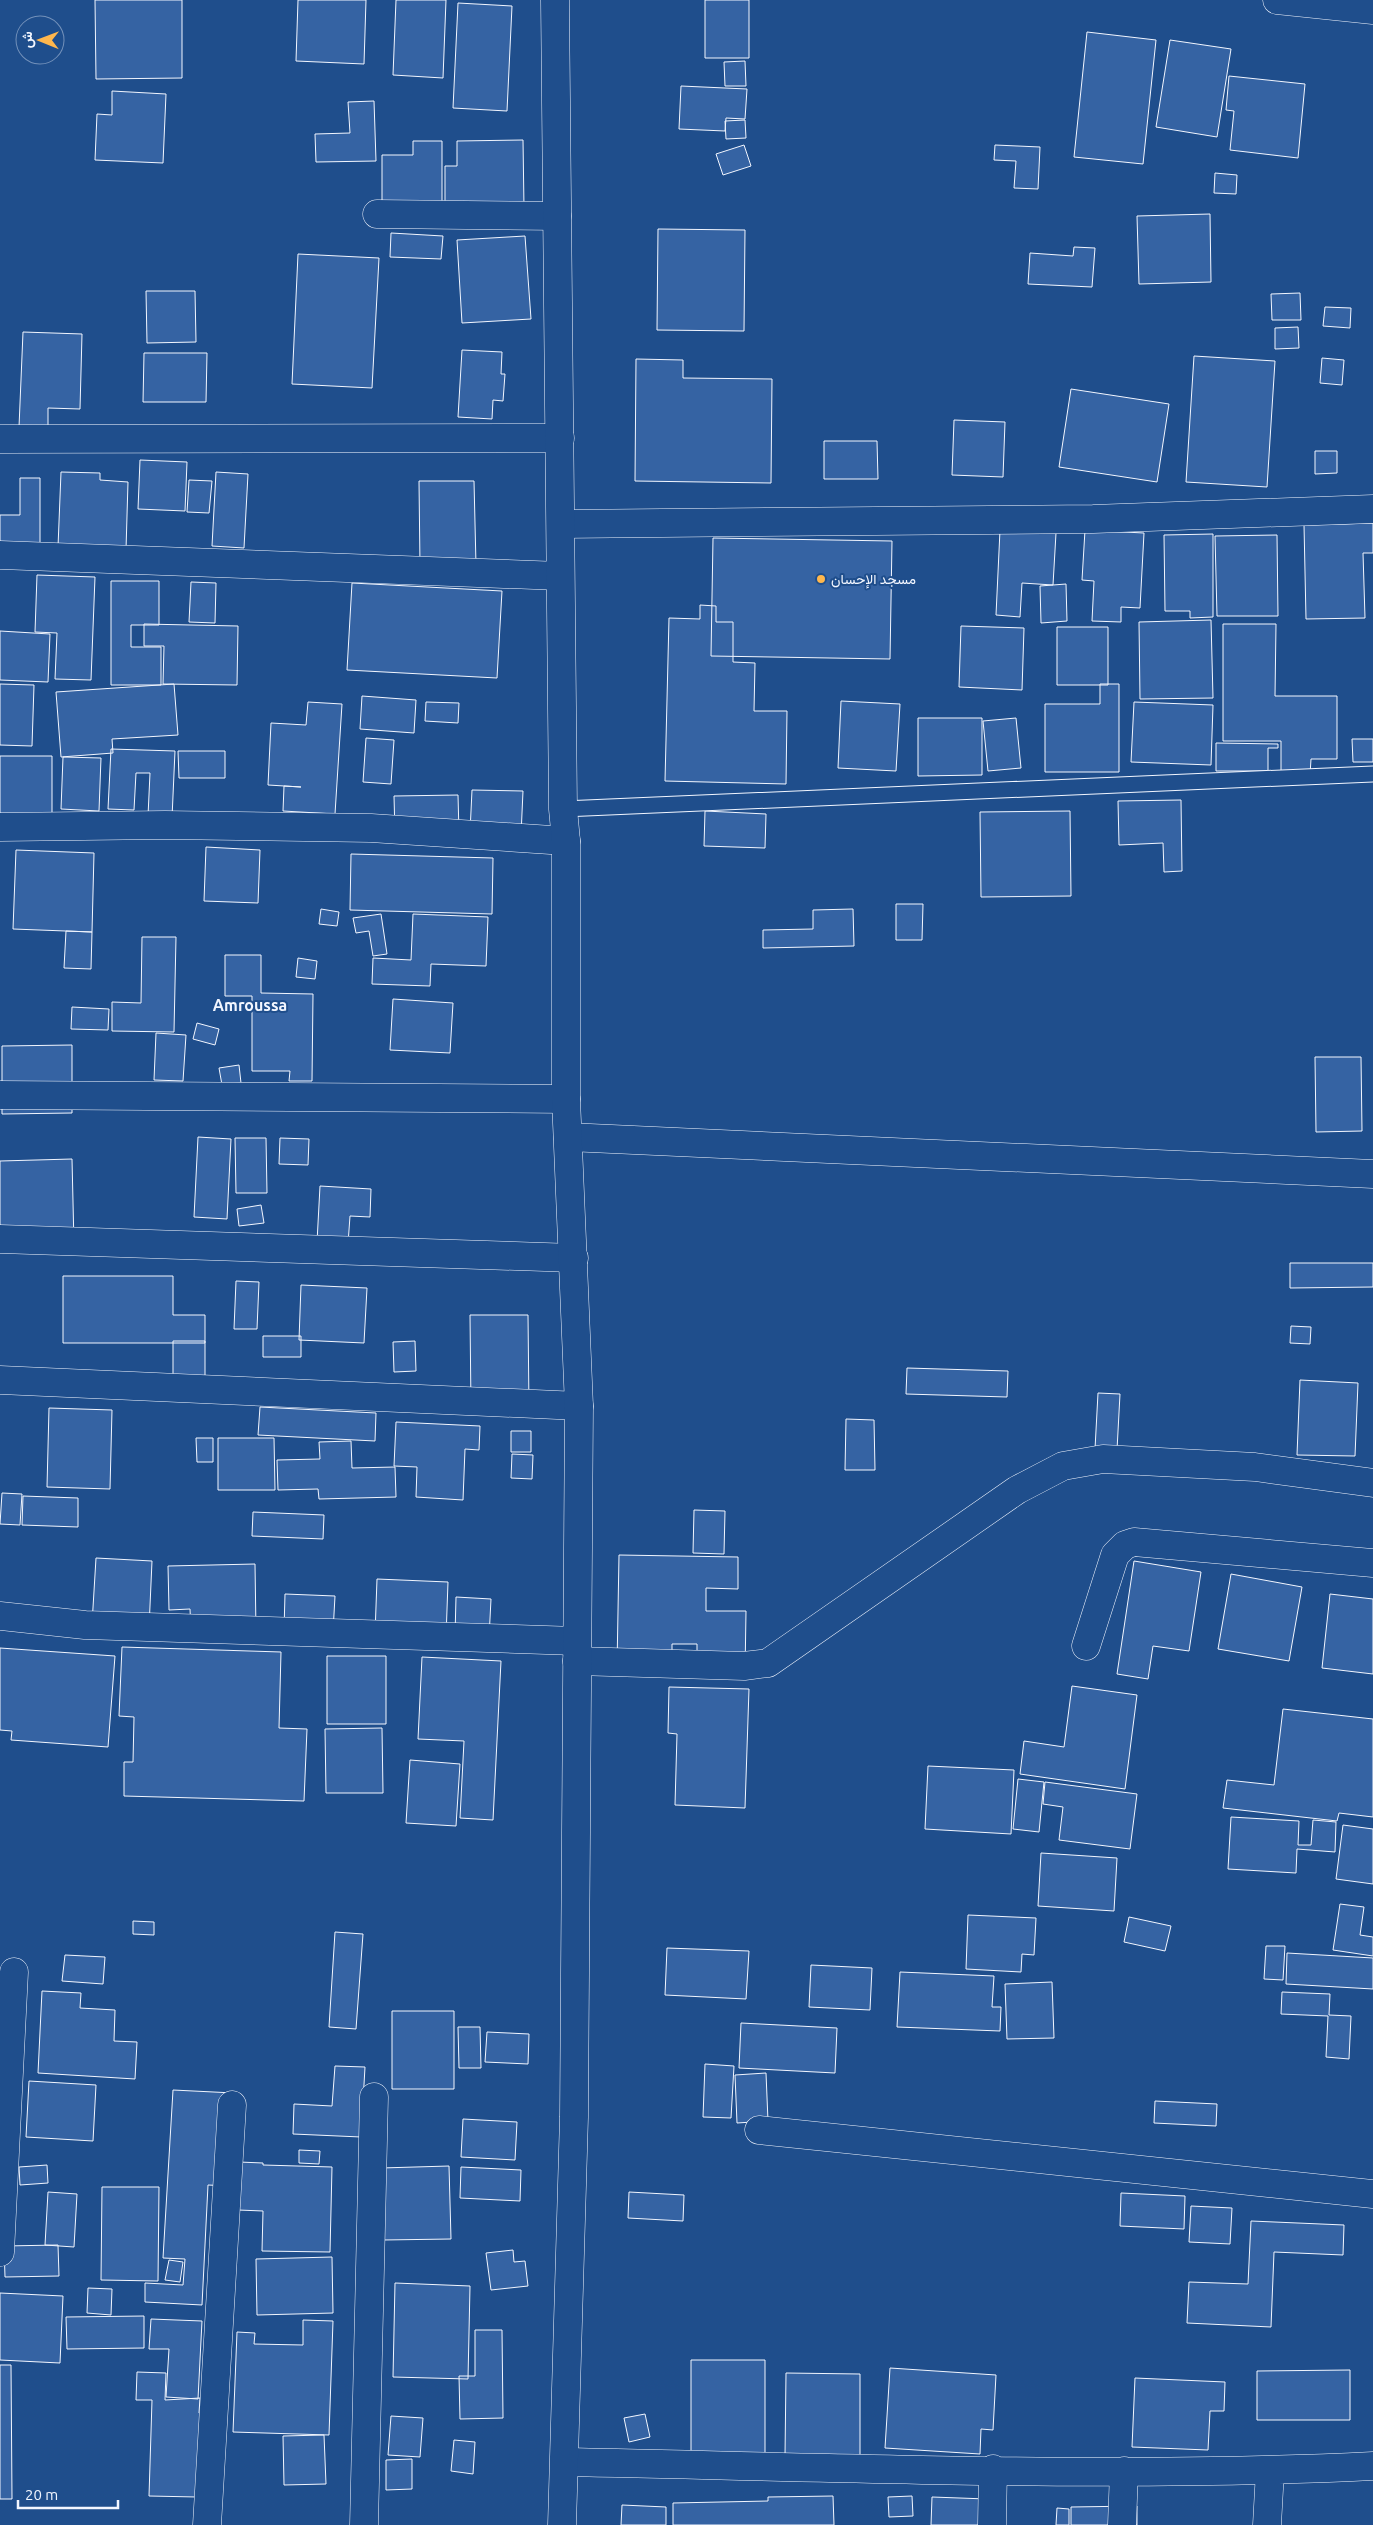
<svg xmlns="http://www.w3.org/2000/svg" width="1373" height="2525" font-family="Ubuntu,Vazirmatn,sans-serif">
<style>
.building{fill:#3563a3;stroke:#f2f6ff}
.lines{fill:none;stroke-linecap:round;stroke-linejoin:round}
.lane-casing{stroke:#f2f6ff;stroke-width:17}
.street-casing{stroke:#f2f6ff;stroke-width:29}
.primary-casing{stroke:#f2f6ff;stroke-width:29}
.lane{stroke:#1f4e8c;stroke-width:15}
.street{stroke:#1f4e8c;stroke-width:28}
.primary{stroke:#1f4e8c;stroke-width:28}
.poi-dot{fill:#ffb74d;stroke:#1f4e8c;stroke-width:2}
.labels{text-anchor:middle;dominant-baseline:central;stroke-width:4;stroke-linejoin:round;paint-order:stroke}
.poi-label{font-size:14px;fill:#f2f6ff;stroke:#1f4e8c;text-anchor:start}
.quarter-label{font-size:16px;font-weight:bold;fill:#f2f6ff;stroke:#1f4e8c}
</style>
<rect width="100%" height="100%" fill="#1f4e8c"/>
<path class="building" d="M 95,0 L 182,0 L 182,78 L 96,79 Z
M 298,0 L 366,0 L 364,64 L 296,61 Z
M 396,0 L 446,0 L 443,78 L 393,75 Z
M 705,0 L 749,0 L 749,58 L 705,58 Z
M 458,3 L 512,6 L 507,111 L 453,108 Z
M 1087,32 L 1156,40 L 1143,164 L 1074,157 Z
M 1170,40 L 1231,49 L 1217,137 L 1156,127 Z
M 745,61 L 746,86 L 725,86 L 724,62 Z
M 1229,76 L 1305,84 L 1298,158 L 1230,150 L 1234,111 L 1226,110 Z
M 681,86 L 747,89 L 745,119 L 726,118 L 725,131 L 679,129 Z
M 112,91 L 166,94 L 163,163 L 95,160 L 97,114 L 112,115 Z
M 374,101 L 376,161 L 316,162 L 315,134 L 350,133 L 348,102 Z
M 745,120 L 746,138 L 726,139 L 725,121 Z
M 523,140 L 524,208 L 445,209 L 445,166 L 457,166 L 457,141 Z
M 413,141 L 442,141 L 442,207 L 382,207 L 382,155 L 413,155 Z
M 744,145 L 751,166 L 723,175 L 716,154 Z
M 995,145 L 1040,147 L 1038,189 L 1014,188 L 1016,161 L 994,160 Z
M 1215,173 L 1237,175 L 1236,194 L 1214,193 Z
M 1210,214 L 1211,282 L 1139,284 L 1137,216 Z
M 658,229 L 745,230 L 744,331 L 657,330 Z
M 391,233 L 443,236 L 441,259 L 390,257 Z
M 525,236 L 531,319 L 462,323 L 457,240 Z
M 1074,247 L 1095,248 L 1092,287 L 1028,284 L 1030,253 L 1073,256 Z
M 298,254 L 379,258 L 372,388 L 292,384 Z
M 146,291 L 195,291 L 196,342 L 147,343 Z
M 1300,293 L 1301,320 L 1272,320 L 1271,294 Z
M 1325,307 L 1351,308 L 1350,328 L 1323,326 Z
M 1298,327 L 1299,348 L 1275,349 L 1275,328 Z
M 23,332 L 82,334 L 80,409 L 48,408 L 48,428 L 19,427 Z
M 462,350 L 502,352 L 501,374 L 505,374 L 503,401 L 493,400 L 492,419 L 458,417 Z
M 144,353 L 207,353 L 206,402 L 143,402 Z
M 1194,356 L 1275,361 L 1267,487 L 1186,482 Z
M 1322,358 L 1344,360 L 1342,385 L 1320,383 Z
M 636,359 L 683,360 L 683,378 L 772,379 L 771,483 L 635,481 Z
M 1071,389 L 1169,404 L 1157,482 L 1059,467 Z
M 954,420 L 1005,422 L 1003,477 L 952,475 Z
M 824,441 L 877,441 L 878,479 L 824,479 Z
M 1315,451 L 1337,451 L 1337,473 L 1315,474 Z
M 140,460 L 187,462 L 185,511 L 138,509 Z
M 61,472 L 100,473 L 100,480 L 128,482 L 126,550 L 58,547 Z
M 216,472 L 248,474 L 244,548 L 212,546 Z
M 20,478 L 40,478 L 40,543 L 0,542 L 0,515 L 20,515 Z
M 189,480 L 212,481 L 209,513 L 187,512 Z
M 419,481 L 474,481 L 476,565 L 420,566 Z
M 1373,523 L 1373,553 L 1363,553 L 1365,618 L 1306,619 L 1304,525 Z
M 1000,530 L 1056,533 L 1053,585 L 1022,583 L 1020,617 L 996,615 Z
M 1085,530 L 1144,533 L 1140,608 L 1121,607 L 1121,622 L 1092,621 L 1094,581 L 1082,580 Z
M 1213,534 L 1213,617 L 1190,618 L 1190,611 L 1165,611 L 1164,535 Z
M 1277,535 L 1278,616 L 1217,616 L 1215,536 Z
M 713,538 L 892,541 L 890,659 L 711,656 Z
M 37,575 L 95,577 L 91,680 L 55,679 L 57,633 L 35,632 Z
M 111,581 L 159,581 L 159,625 L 131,625 L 131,647 L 161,647 L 161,685 L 111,685 Z
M 191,582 L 216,583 L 215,623 L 189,622 Z
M 352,583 L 502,591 L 497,678 L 347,670 Z
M 1066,584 L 1067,621 L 1041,623 L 1040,586 Z
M 700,605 L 716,606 L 716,622 L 733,622 L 733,662 L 755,663 L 754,711 L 787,711 L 786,784 L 665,781 L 669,618 L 700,619 Z
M 1211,620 L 1213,698 L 1140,699 L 1139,622 Z
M 144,624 L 238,626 L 237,685 L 163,684 L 164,646 L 144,646 Z
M 1223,624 L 1276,624 L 1275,696 L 1337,696 L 1337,759 L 1311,759 L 1310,775 L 1281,775 L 1281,741 L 1223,741 Z
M 961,626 L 1024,628 L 1022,690 L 959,687 Z
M 1057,627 L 1108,627 L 1108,685 L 1057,685 Z
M 0,631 L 50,634 L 48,682 L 0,680 Z
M 0,684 L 34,685 L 32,746 L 0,745 Z
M 174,684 L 178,735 L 112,739 L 113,753 L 61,757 L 56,692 Z
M 1100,684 L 1119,684 L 1119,772 L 1045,772 L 1045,704 L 1100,704 Z
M 362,696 L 416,700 L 414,733 L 360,729 Z
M 841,701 L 900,704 L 896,771 L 838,768 Z
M 308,702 L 342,704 L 335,814 L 283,811 L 284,786 L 301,787 L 268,785 L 271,723 L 306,725 Z
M 426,702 L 459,703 L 458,723 L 425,721 Z
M 1134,702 L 1213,705 L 1211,765 L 1131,762 Z
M 918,718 L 982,718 L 982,775 L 918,776 Z
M 1016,718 L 1021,768 L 988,771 L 983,721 Z
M 366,738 L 394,740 L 391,784 L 363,782 Z
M 1352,739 L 1373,739 L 1373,762 L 1353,762 Z
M 1216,743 L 1278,744 L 1278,748 L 1268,748 L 1268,771 L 1216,771 Z
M 111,749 L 175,751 L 172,818 L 148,816 L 150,773 L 136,773 L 134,810 L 108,809 Z
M 178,751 L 225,751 L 225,778 L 179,778 Z
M 0,756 L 52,756 L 52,818 L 0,819 Z
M 63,757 L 101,758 L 99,811 L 61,809 Z
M 472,790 L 523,791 L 521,835 L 470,832 Z
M 458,795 L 459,833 L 395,834 L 394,796 Z
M 1181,800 L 1182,871 L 1164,872 L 1163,843 L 1119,845 L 1118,801 Z
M 705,811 L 766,814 L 765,848 L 704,846 Z
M 1070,811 L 1071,896 L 981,897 L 980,812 Z
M 206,847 L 260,850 L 258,903 L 204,901 Z
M 16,850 L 94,853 L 92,932 L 13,929 Z
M 351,854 L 493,858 L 492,914 L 350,910 Z
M 896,904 L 923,904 L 922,940 L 896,940 Z
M 321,909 L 339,912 L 337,926 L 319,924 Z
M 853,909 L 854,946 L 763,948 L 763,930 L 813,929 L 813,910 Z
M 381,914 L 387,954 L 373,956 L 369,931 L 356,933 L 353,918 Z
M 413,914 L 488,917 L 486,966 L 431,964 L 430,986 L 372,984 L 373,958 L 411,960 Z
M 66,931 L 92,932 L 91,969 L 64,968 Z
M 142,937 L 176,937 L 174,1032 L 112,1031 L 112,1002 L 141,1003 Z
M 225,955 L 261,955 L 261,993 L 313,994 L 312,1081 L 289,1081 L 290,1071 L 252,1071 L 252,996 L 225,996 Z
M 298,958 L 317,961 L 315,979 L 296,977 Z
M 393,999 L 453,1003 L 450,1053 L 390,1050 Z
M 72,1007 L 109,1009 L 108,1030 L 71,1029 Z
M 197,1023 L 219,1029 L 215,1045 L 193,1039 Z
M 156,1033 L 186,1035 L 183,1081 L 154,1080 Z
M 72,1045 L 72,1113 L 2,1114 L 2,1046 Z
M 1315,1057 L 1361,1057 L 1362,1131 L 1316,1132 Z
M 239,1065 L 241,1083 L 222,1085 L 219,1068 Z
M 198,1137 L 231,1139 L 227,1219 L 194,1217 Z
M 235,1138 L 266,1138 L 267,1193 L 236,1193 Z
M 280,1138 L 309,1139 L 308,1165 L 279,1164 Z
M 72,1159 L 74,1245 L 0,1247 L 0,1161 Z
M 320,1186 L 371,1189 L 370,1217 L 350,1216 L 348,1244 L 317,1242 Z
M 261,1205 L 264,1223 L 239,1226 L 237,1209 Z
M 1290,1263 L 1373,1263 L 1373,1287 L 1290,1288 Z
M 63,1276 L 173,1276 L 173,1315 L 205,1315 L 205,1343 L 63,1343 Z
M 236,1281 L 259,1282 L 257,1329 L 234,1329 Z
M 301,1285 L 367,1288 L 364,1343 L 299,1340 Z
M 470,1315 L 528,1315 L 529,1408 L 471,1408 Z
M 1291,1326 L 1311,1327 L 1310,1344 L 1290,1343 Z
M 263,1336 L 301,1336 L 301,1357 L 263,1357 Z
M 173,1341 L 205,1341 L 205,1384 L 173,1384 Z
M 415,1341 L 416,1371 L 394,1372 L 393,1342 Z
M 907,1368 L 1008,1371 L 1007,1397 L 906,1394 Z
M 1300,1380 L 1358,1383 L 1355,1456 L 1297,1455 Z
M 1098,1393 L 1120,1394 L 1117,1450 L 1095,1449 Z
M 260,1407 L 376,1413 L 375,1441 L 258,1435 Z
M 49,1408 L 112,1410 L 110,1489 L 47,1487 Z
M 846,1419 L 874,1420 L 875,1470 L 845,1470 Z
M 396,1422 L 480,1426 L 479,1450 L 465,1449 L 463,1500 L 416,1497 L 417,1467 L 394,1466 Z
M 511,1431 L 531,1431 L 531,1452 L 511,1452 Z
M 196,1438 L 213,1438 L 213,1462 L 197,1462 Z
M 218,1438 L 274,1438 L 275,1490 L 218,1490 Z
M 351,1441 L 352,1468 L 395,1467 L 396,1497 L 319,1499 L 318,1489 L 278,1490 L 277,1460 L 320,1459 L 319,1442 Z
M 512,1454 L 533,1455 L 532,1479 L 511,1478 Z
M 2,1493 L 22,1494 L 20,1525 L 0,1524 Z
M 23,1496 L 78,1498 L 78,1527 L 22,1525 Z
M 694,1510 L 725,1511 L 724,1554 L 693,1553 Z
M 253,1512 L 324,1515 L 323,1539 L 252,1536 Z
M 619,1555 L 738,1557 L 738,1589 L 706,1588 L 706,1611 L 746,1611 L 745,1674 L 697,1673 L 697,1644 L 672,1644 L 672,1668 L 617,1667 Z
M 96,1558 L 152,1561 L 149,1628 L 92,1624 Z
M 1134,1561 L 1201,1572 L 1189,1651 L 1153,1646 L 1148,1679 L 1117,1674 Z
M 255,1564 L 256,1631 L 191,1632 L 190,1609 L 169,1610 L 168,1566 Z
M 1231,1574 L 1302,1587 L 1289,1661 L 1218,1649 Z
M 377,1579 L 448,1582 L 446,1637 L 375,1634 Z
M 285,1594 L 335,1596 L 333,1632 L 284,1630 Z
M 1330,1594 L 1373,1599 L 1373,1674 L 1322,1668 Z
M 456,1597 L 491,1599 L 489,1638 L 455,1636 Z
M 122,1647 L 281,1652 L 279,1728 L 307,1729 L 304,1801 L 124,1796 L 124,1762 L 133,1762 L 134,1717 L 119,1716 Z
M 0,1648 L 115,1656 L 108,1747 L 11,1740 L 12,1731 L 0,1730 Z
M 327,1656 L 386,1656 L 386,1724 L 327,1724 Z
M 422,1657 L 501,1661 L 493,1820 L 460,1818 L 464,1741 L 418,1739 Z
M 1072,1686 L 1137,1695 L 1125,1789 L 1020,1774 L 1024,1741 L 1064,1747 Z
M 669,1687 L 749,1689 L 745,1808 L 675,1805 L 677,1734 L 668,1733 Z
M 1283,1709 L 1373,1719 L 1373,1817 L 1339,1813 L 1337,1821 L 1223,1808 L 1227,1780 L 1274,1785 Z
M 382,1728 L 383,1793 L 326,1793 L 325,1729 Z
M 410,1760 L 460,1764 L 456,1826 L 406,1823 Z
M 928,1766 L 1014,1770 L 1011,1834 L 925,1829 Z
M 1018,1779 L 1044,1782 L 1039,1832 L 1013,1829 Z
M 1045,1782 L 1137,1794 L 1130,1849 L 1059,1840 L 1063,1807 L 1043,1804 Z
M 1231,1817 L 1299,1821 L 1298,1845 L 1311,1845 L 1313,1820 L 1336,1822 L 1335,1852 L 1297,1849 L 1296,1873 L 1228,1869 Z
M 1343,1825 L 1373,1829 L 1373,1884 L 1336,1879 Z
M 1041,1853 L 1117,1858 L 1114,1911 L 1038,1906 Z
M 1340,1904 L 1364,1907 L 1360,1935 L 1373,1937 L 1373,1956 L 1333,1950 Z
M 968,1915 L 1036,1918 L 1034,1955 L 1022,1954 L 1021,1972 L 966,1969 Z
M 1129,1917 L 1171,1926 L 1165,1951 L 1124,1942 Z
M 133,1921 L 154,1922 L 154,1935 L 133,1934 Z
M 335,1932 L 363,1934 L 356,2029 L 329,2027 Z
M 1266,1946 L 1285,1946 L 1283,1980 L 1264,1979 Z
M 667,1948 L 749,1951 L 746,1999 L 665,1995 Z
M 1287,1953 L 1373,1958 L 1373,1989 L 1286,1984 Z
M 65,1955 L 105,1957 L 103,1984 L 62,1981 Z
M 811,1965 L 872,1968 L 870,2010 L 809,2007 Z
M 900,1972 L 994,1976 L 992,2007 L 1001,2007 L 1000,2031 L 897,2027 Z
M 1052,1982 L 1054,2038 L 1007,2039 L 1005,1984 Z
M 42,1991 L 81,1993 L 80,2008 L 115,2010 L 114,2041 L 137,2042 L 135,2079 L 38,2073 Z
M 1282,1992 L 1330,1994 L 1329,2015 L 1351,2016 L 1349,2059 L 1326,2057 L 1328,2016 L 1281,2014 Z
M 392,2011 L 454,2011 L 454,2089 L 392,2089 Z
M 741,2023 L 837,2028 L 835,2073 L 739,2068 Z
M 458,2027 L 480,2027 L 481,2068 L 459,2068 Z
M 487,2032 L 529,2034 L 528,2064 L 485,2062 Z
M 705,2064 L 734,2066 L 731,2118 L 703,2117 Z
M 335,2066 L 365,2067 L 361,2137 L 293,2134 L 294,2104 L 332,2106 Z
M 766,2073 L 768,2121 L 737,2123 L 735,2075 Z
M 29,2081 L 96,2085 L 93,2141 L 26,2137 Z
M 173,2090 L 234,2093 L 229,2186 L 208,2185 L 202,2305 L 145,2302 L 145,2283 L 183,2285 L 185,2259 L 163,2258 Z
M 1155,2101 L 1217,2104 L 1216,2126 L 1154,2123 Z
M 463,2119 L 517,2122 L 515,2160 L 461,2157 Z
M 299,2150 L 320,2151 L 319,2164 L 299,2163 Z
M 239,2162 L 263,2163 L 263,2165 L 332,2167 L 330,2252 L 262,2251 L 263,2211 L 238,2210 Z
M 47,2165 L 48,2183 L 20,2185 L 19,2167 Z
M 449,2166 L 451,2239 L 383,2240 L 381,2168 Z
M 461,2167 L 521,2170 L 520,2201 L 460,2198 Z
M 102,2187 L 159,2187 L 158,2281 L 101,2280 Z
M 48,2192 L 77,2194 L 74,2247 L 45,2245 Z
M 629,2192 L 684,2195 L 683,2221 L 628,2218 Z
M 1121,2193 L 1185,2196 L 1184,2229 L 1120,2226 Z
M 1191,2206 L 1232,2208 L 1230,2244 L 1189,2242 Z
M 1251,2221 L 1344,2225 L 1343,2255 L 1274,2252 L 1271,2327 L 1187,2323 L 1189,2282 L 1248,2284 Z
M 58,2245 L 59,2276 L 5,2277 L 4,2246 Z
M 513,2250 L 514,2262 L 525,2261 L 528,2286 L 491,2290 L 486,2253 Z
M 332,2257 L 333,2313 L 257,2315 L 256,2259 Z
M 169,2260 L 183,2262 L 180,2282 L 165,2280 Z
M 395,2283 L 470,2286 L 468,2379 L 393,2377 Z
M 88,2288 L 112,2289 L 111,2315 L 87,2313 Z
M 0,2293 L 63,2296 L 60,2363 L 0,2360 Z
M 144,2316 L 144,2348 L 67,2349 L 66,2317 Z
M 151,2319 L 202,2321 L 198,2399 L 166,2397 L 169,2349 L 149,2349 Z
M 303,2320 L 333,2321 L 329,2435 L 233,2432 L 237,2332 L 255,2333 L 254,2344 L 303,2345 Z
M 475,2330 L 502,2330 L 503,2418 L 460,2419 L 459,2376 L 475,2376 Z
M 691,2360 L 765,2360 L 765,2456 L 691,2456 Z
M 0,2365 L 11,2365 L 12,2499 L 0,2499 Z
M 890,2368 L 996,2375 L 993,2430 L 981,2429 L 980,2454 L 885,2448 Z
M 1350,2370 L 1350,2420 L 1257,2420 L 1257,2371 Z
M 137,2372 L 166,2373 L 165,2400 L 200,2398 L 199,2413 L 219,2413 L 197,2497 L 149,2496 L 152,2400 L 136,2400 Z
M 786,2373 L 860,2374 L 860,2457 L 785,2456 Z
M 1135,2378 L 1225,2382 L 1224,2411 L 1210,2411 L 1208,2450 L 1132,2447 Z
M 645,2414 L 650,2437 L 629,2442 L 624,2418 Z
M 391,2416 L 423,2418 L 420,2457 L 388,2455 Z
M 324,2435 L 326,2484 L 284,2485 L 283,2436 Z
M 454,2440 L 475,2442 L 473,2474 L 451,2471 Z
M 412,2459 L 412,2489 L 386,2490 L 386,2460 Z
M 833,2496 L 834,2525 L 673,2525 L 673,2503 L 768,2501 L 768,2497 Z
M 912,2496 L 913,2516 L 889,2517 L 888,2497 Z
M 932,2497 L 987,2499 L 986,2525 L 931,2525 Z
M 622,2505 L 666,2507 L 666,2525 L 621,2525 Z
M 1137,2506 L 1137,2525 L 1071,2525 L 1071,2507 Z
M 1057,2508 L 1069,2509 L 1069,2525 L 1056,2525 Z"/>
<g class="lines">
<g class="lane-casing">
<path id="lane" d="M 563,809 L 1373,774"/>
</g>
<g class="street-casing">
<path id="street" d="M 1277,0 L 1373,10
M 377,214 L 557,216
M 0,439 L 560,438
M 561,524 L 1093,519 L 1373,509
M 0,555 L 560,576
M 0,827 L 165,825 L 371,828 L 566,841
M 0,1095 L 566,1099
M 568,1137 L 1373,1174
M 0,1239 L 574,1258
M 0,1380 L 579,1406
M 0,1616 L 85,1625 L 576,1641
M 1086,1646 L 1115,1555 L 1125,1545 L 1134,1542 L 1373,1563
M 577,1661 L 744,1666 L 768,1663 L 1017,1490 L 1063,1466 L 1103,1459 L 1255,1467 L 1373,1483
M 759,2130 L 1373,2194
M 0,2252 L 14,1972
M 565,2462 C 833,2467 1105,2479 1373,2466
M 207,2525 L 232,2105
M 364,2525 L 374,2097
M 992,2525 L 993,2469
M 1122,2525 L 1124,2471
M 1267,2525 L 1270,2471"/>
</g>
<g class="primary-casing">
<path id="primary" d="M 555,0 L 563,809 L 566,841 L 566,1099 L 579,1406 L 574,2117 L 562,2525"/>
</g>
<use href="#lane" class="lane"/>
<use href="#street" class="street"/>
<use href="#primary" class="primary"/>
</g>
<circle class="poi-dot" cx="821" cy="579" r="5"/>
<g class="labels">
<g class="poi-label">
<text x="831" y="579">مسجد الإحسان</text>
</g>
<g class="quarter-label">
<text x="250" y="1005">Amroussa</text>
</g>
</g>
<g transform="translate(40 40) rotate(271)"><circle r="24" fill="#1f4e8c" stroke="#7391ba"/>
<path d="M0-4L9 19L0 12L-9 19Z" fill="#ffb74d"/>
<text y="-8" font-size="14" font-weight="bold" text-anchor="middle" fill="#f2f6ff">ش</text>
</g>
<path d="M18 2500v8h100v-8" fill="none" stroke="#f2f6ff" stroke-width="2.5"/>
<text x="25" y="2500" font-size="15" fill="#f2f6ff" stroke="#1f4e8c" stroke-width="4" paint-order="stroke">20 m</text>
</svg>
